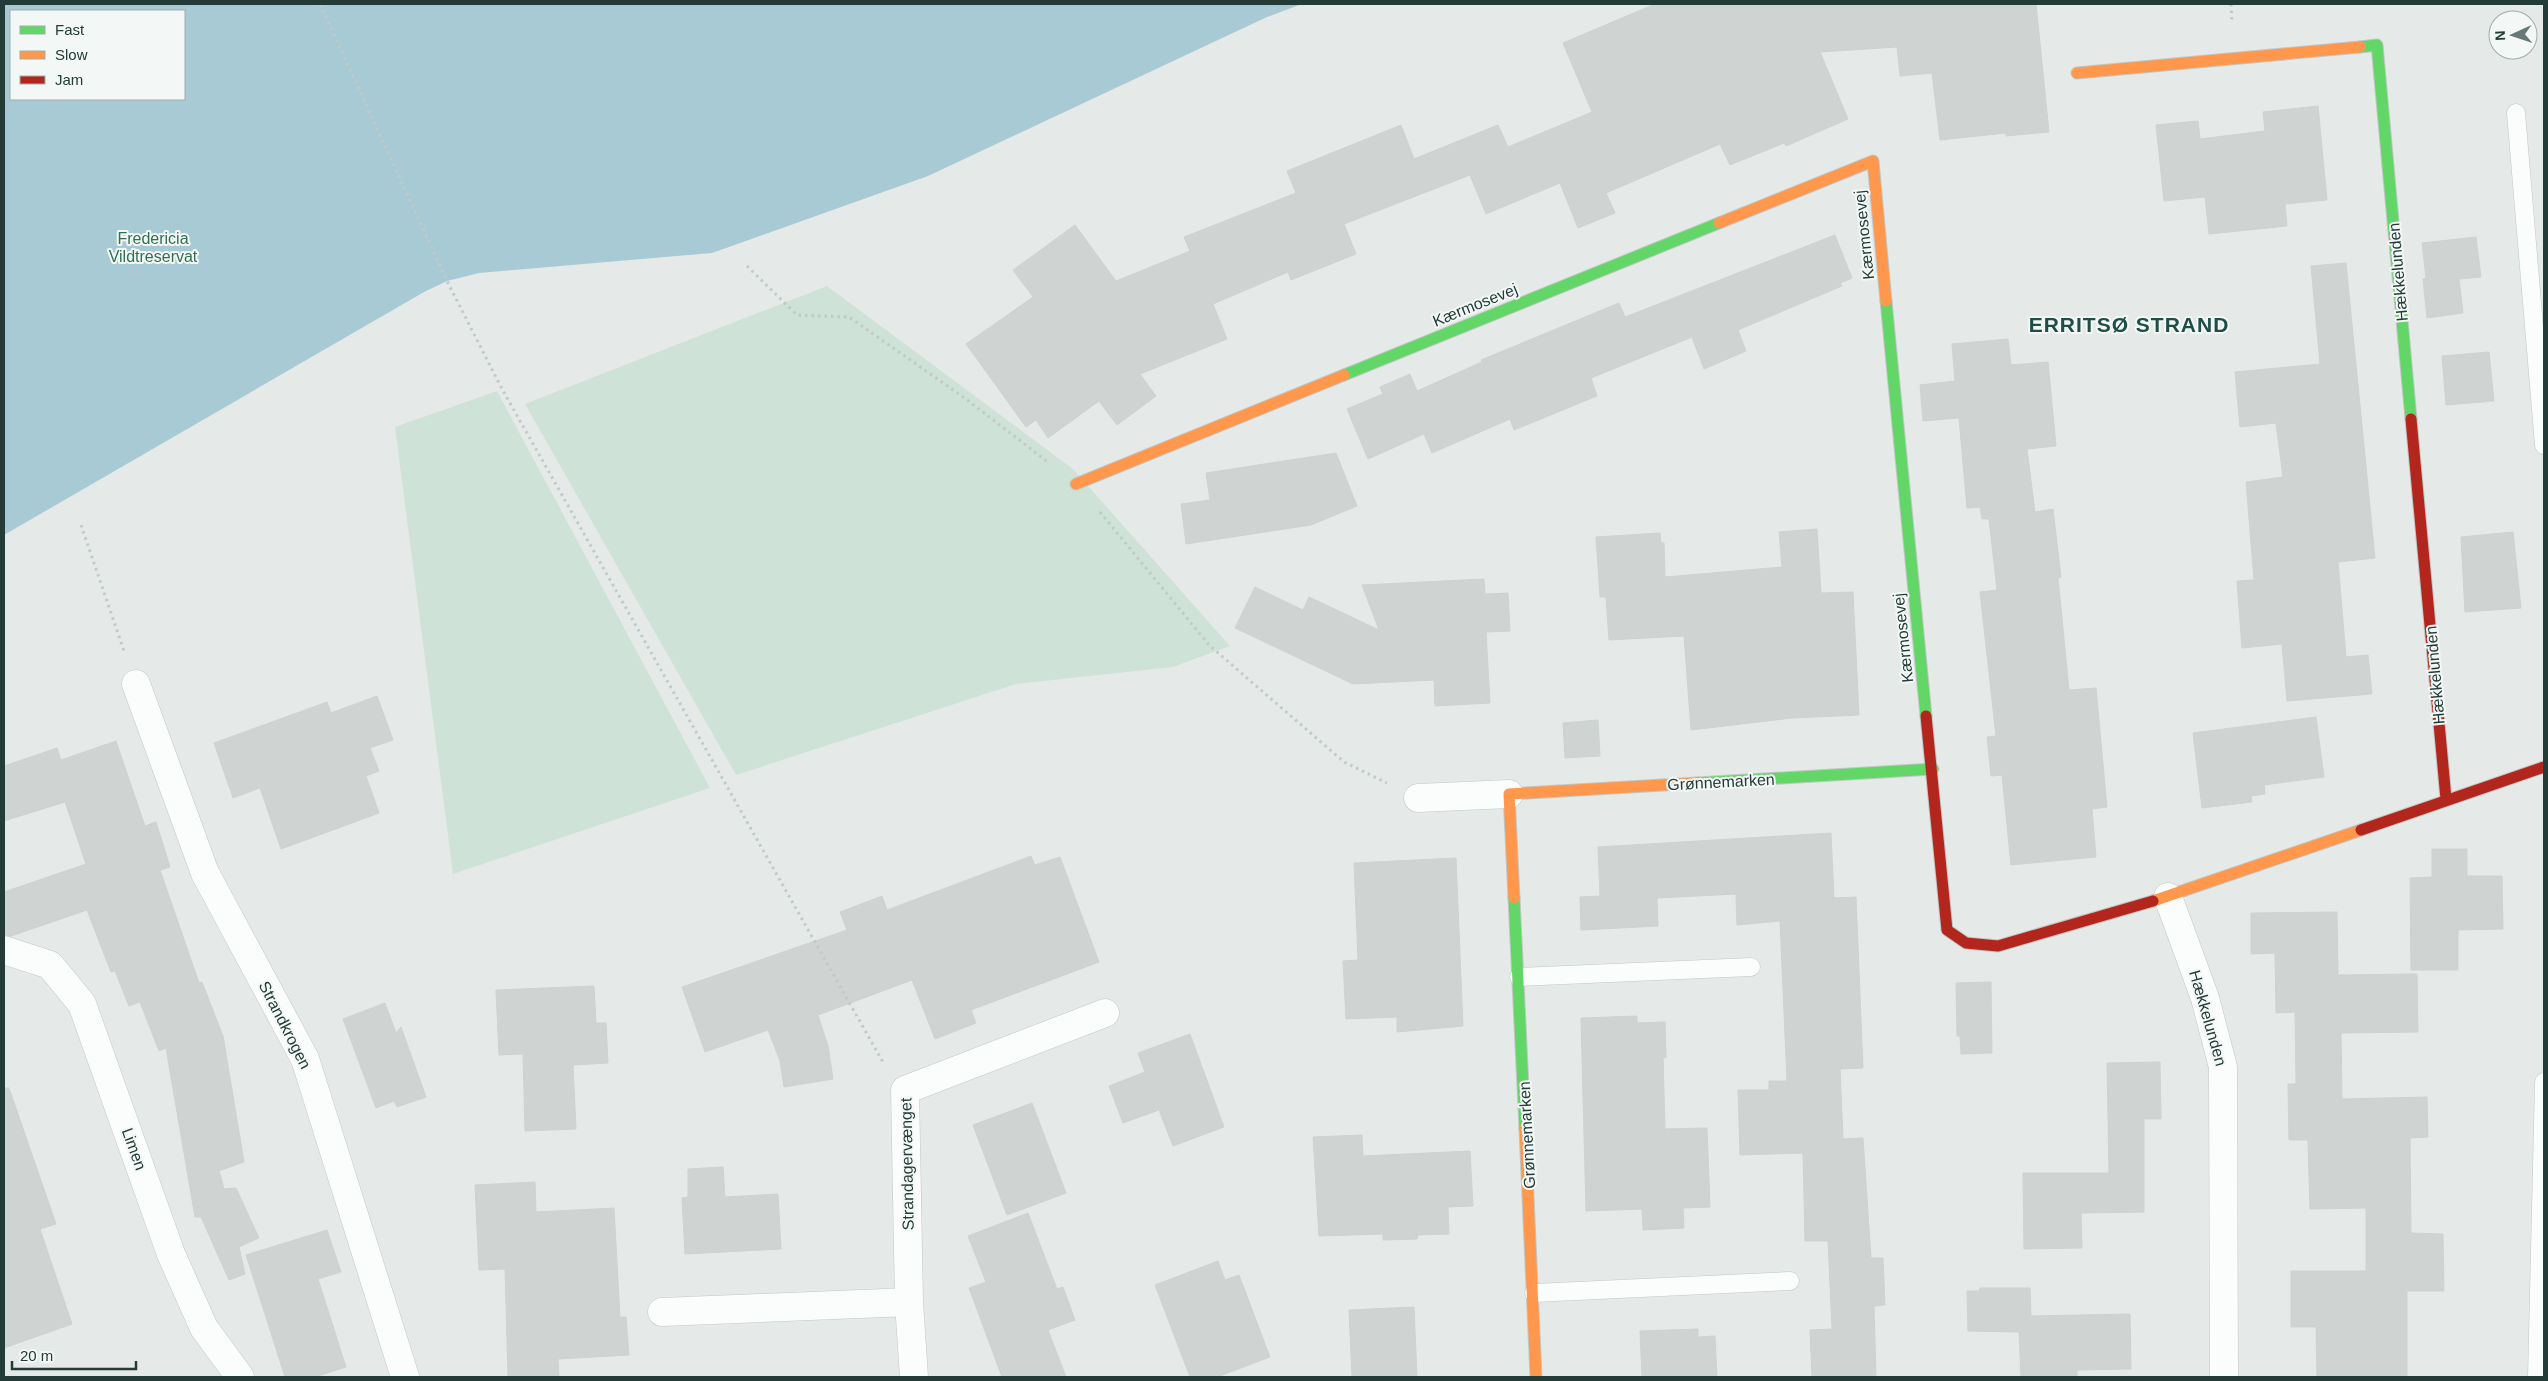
<svg xmlns="http://www.w3.org/2000/svg" width="2548" height="1381" font-family="Helvetica,sans-serif">
<style>
.green{fill:#cfe2d7}
.water{fill:#a8cad5;fill-rule:evenodd}
.building{fill:#cfd3d2;stroke:#cdd3d1}
.lines{fill:none;stroke-linecap:round;stroke-linejoin:round}
.lane-casing{stroke:#c2c7c5;stroke-width:19}
.street-casing{stroke:#c2c7c5;stroke-width:29}
.fast-casing{stroke:#c1c7c5;stroke-width:13}
.slow-casing{stroke:#c1c7c5;stroke-width:13}
.jam-casing{stroke:#c1c7c5;stroke-width:13}
.path{stroke:#c1cac8;stroke-width:3;stroke-dasharray:2.5 4;stroke-linecap:butt}
.lane{stroke:#fbfcfc;stroke-width:18}
.street{stroke:#fbfcfc;stroke-width:28}
.fast{stroke:#63d668;stroke-width:11}
.slow{stroke:#ff974d;stroke-width:11}
.jam{stroke:#b3261e;stroke-width:11}
.labels{text-anchor:middle;dominant-baseline:central;stroke-width:4;stroke-linejoin:round;paint-order:stroke}
.street-label{font-size:16px;fill:#233c38;stroke:#f3f8f6}
.park-label{font-size:16px;fill:#307050;stroke:#f3f8f6}
.district-label{font-size:21px;font-weight:bold;letter-spacing:1px;fill:#214d47;stroke:#f3f8f6}
</style>
<rect width="100%" height="100%" fill="#e5eae8"/>
<path class="green" d="M 827,286 L 1073,469 L 1230,646 L 1173,667 L 1016,684 L 736,775 L 525,404 Z
M 497,391 L 710,788 L 453,874 L 395,427 Z"/>
<path class="water" d="M 4,4 L 1302,4 L 1267,17 L 928,176 L 712,253 L 479,273 L 447,281 L 424,292 L 4,535 ZM 11,11 L 184,11 L 184,99 L 11,99 Z"/>
<path class="building" d="M 1655,4 L 2036,4 L 2049,132 L 2006,136 L 2006,133 L 1940,140 L 1932,73 L 1900,76 L 1897,47 L 1820,52 L 1848,119 L 1786,146 L 1784,143 L 1730,165 L 1720,144 L 1606,193 L 1615,213 L 1578,228 L 1560,183 L 1486,214 L 1470,175 L 1344,224 L 1356,254 L 1291,280 L 1288,272 L 1213,304 L 1227,339 L 1140,374 L 1156,396 L 1117,425 L 1099,401 L 1048,438 L 1036,420 L 1026,427 L 966,344 L 1033,297 L 1013,270 L 1075,225 L 1116,281 L 1190,251 L 1184,237 L 1296,193 L 1287,171 L 1401,125 L 1414,159 L 1498,125 L 1508,147 L 1592,112 L 1563,43 Z
M 2318,106 L 2327,200 L 2285,204 L 2287,226 L 2209,234 L 2205,197 L 2164,201 L 2156,125 L 2198,121 L 2200,139 L 2265,131 L 2263,112 Z
M 1835,235 L 1852,278 L 1840,283 L 1842,286 L 1738,330 L 1746,351 L 1704,369 L 1692,337 L 1591,378 L 1597,396 L 1514,430 L 1510,419 L 1432,453 L 1424,434 L 1368,459 L 1347,409 L 1383,394 L 1380,387 L 1410,374 L 1417,391 L 1482,362 L 1481,360 L 1619,303 L 1625,317 Z
M 2476,237 L 2481,277 L 2459,279 L 2463,313 L 2427,318 L 2423,279 L 2426,278 L 2422,243 Z
M 2346,263 L 2375,558 L 2338,562 L 2346,657 L 2368,655 L 2372,694 L 2287,701 L 2282,644 L 2242,648 L 2237,581 L 2254,580 L 2246,482 L 2283,477 L 2276,423 L 2240,427 L 2235,372 L 2320,364 L 2311,266 Z
M 2008,339 L 2011,365 L 2048,362 L 2056,446 L 2027,449 L 2035,512 L 2053,509 L 2061,577 L 2058,578 L 2069,690 L 2096,688 L 2107,807 L 2092,809 L 2096,857 L 2011,865 L 2002,775 L 1991,776 L 1987,737 L 1996,736 L 1980,592 L 1997,590 L 1989,519 L 1982,519 L 1980,507 L 1967,508 L 1959,418 L 1923,421 L 1920,385 L 1955,381 L 1952,344 Z
M 2489,352 L 2494,401 L 2446,405 L 2442,356 Z
M 1336,453 L 1357,506 L 1311,525 L 1186,544 L 1181,504 L 1210,500 L 1206,473 Z
M 1817,529 L 1821,593 L 1853,592 L 1859,715 L 1792,718 L 1691,730 L 1684,636 L 1609,640 L 1606,597 L 1600,597 L 1596,537 L 1660,533 L 1661,543 L 1664,543 L 1665,577 L 1782,567 L 1779,532 Z
M 2513,532 L 2521,608 L 2465,612 L 2461,537 Z
M 1484,579 L 1485,594 L 1508,593 L 1510,631 L 1486,632 L 1490,703 L 1435,706 L 1434,680 L 1353,684 L 1235,628 L 1255,587 L 1303,610 L 1309,597 L 1379,630 L 1362,585 Z
M 377,696 L 393,740 L 370,748 L 379,771 L 366,776 L 379,813 L 281,849 L 260,788 L 233,798 L 214,743 L 327,702 L 331,713 Z
M 2316,717 L 2324,777 L 2264,785 L 2265,794 L 2251,796 L 2252,802 L 2202,808 L 2193,733 Z
M 1598,720 L 1600,756 L 1565,758 L 1563,723 Z
M 116,741 L 145,826 L 156,822 L 170,867 L 160,870 L 199,983 L 202,982 L 223,1036 L 244,1162 L 219,1171 L 224,1189 L 236,1188 L 259,1238 L 239,1247 L 245,1274 L 229,1280 L 201,1217 L 195,1217 L 166,1048 L 159,1051 L 140,1002 L 129,1006 L 115,971 L 111,972 L 87,910 L 11,936 L 4,935 L 4,892 L 86,864 L 65,802 L 4,821 L 4,766 L 57,748 L 61,760 Z
M 1831,833 L 1834,898 L 1856,897 L 1863,1068 L 1840,1069 L 1843,1139 L 1863,1138 L 1871,1258 L 1883,1258 L 1885,1305 L 1874,1306 L 1876,1377 L 1812,1377 L 1810,1330 L 1832,1329 L 1828,1241 L 1805,1241 L 1803,1153 L 1740,1155 L 1738,1090 L 1769,1090 L 1769,1081 L 1787,1081 L 1780,921 L 1737,925 L 1736,894 L 1657,898 L 1658,926 L 1581,930 L 1580,897 L 1600,896 L 1598,847 Z
M 2432,849 L 2467,849 L 2467,876 L 2502,876 L 2503,929 L 2458,930 L 2458,970 L 2411,970 L 2410,878 L 2432,877 Z
M 1031,856 L 1035,865 L 1060,857 L 1099,962 L 971,1010 L 976,1023 L 935,1039 L 912,980 L 818,1015 L 828,1046 L 833,1079 L 784,1087 L 780,1061 L 768,1030 L 705,1052 L 682,987 L 847,930 L 840,912 L 882,896 L 887,910 Z
M 1456,858 L 1463,1026 L 1397,1032 L 1397,1017 L 1346,1019 L 1343,961 L 1358,960 L 1354,863 Z
M 2337,912 L 2338,975 L 2417,974 L 2418,1032 L 2341,1033 L 2342,1099 L 2427,1097 L 2428,1137 L 2410,1138 L 2411,1233 L 2443,1234 L 2444,1291 L 2407,1291 L 2407,1377 L 2317,1377 L 2316,1327 L 2291,1327 L 2291,1271 L 2366,1271 L 2366,1208 L 2310,1209 L 2308,1140 L 2289,1140 L 2288,1084 L 2296,1084 L 2295,1012 L 2276,1013 L 2275,953 L 2251,954 L 2251,913 Z
M 1991,982 L 1992,1053 L 1961,1054 L 1960,1036 L 1957,1036 L 1956,983 Z
M 594,986 L 596,1023 L 606,1023 L 608,1063 L 573,1065 L 576,1129 L 525,1131 L 523,1054 L 499,1055 L 496,990 Z
M 385,1003 L 396,1033 L 401,1027 L 426,1097 L 397,1107 L 394,1101 L 376,1108 L 343,1019 Z
M 1637,1016 L 1637,1023 L 1665,1022 L 1666,1058 L 1663,1057 L 1665,1129 L 1707,1128 L 1710,1207 L 1683,1208 L 1684,1228 L 1643,1230 L 1642,1209 L 1586,1211 L 1581,1018 Z
M 1190,1034 L 1224,1127 L 1173,1146 L 1159,1110 L 1123,1123 L 1109,1086 L 1145,1072 L 1138,1053 Z
M 2160,1062 L 2161,1119 L 2144,1119 L 2144,1212 L 2081,1213 L 2082,1248 L 2024,1249 L 2023,1173 L 2109,1173 L 2107,1063 Z
M 4,1088 L 9,1088 L 56,1224 L 40,1229 L 72,1324 L 4,1348 Z
M 1032,1103 L 1066,1193 L 1007,1215 L 973,1125 Z
M 1362,1135 L 1363,1156 L 1470,1151 L 1473,1206 L 1448,1207 L 1449,1234 L 1418,1235 L 1417,1239 L 1383,1240 L 1383,1234 L 1319,1236 L 1313,1137 Z
M 723,1167 L 725,1197 L 778,1194 L 781,1249 L 685,1254 L 682,1198 L 688,1197 L 688,1169 Z
M 535,1182 L 536,1212 L 614,1208 L 620,1317 L 626,1317 L 629,1355 L 558,1359 L 559,1377 L 508,1377 L 505,1269 L 479,1270 L 475,1185 Z
M 1028,1213 L 1057,1289 L 1063,1287 L 1075,1320 L 1048,1330 L 1066,1377 L 1002,1377 L 969,1288 L 986,1282 L 968,1236 Z
M 327,1230 L 341,1272 L 318,1279 L 346,1367 L 315,1377 L 285,1377 L 246,1255 Z
M 1218,1261 L 1225,1280 L 1239,1275 L 1270,1357 L 1217,1377 L 1190,1377 L 1155,1285 Z
M 1980,1288 L 2030,1288 L 2031,1316 L 2130,1314 L 2131,1369 L 2077,1370 L 2077,1377 L 2021,1377 L 2019,1332 L 1968,1331 L 1967,1291 L 1979,1291 Z
M 1414,1307 L 1417,1377 L 1352,1377 L 1349,1310 Z
M 1698,1329 L 1698,1337 L 1715,1336 L 1717,1377 L 1642,1377 L 1640,1331 Z"/>
<g class="lines">
<g class="lane-casing">
<path id="lane" d="M 2516,113 L 2544,445
M 1519,977 L 1751,967
M 1534,1293 L 1790,1281
M 2537,1377 L 2544,1082"/>
</g>
<g class="street-casing">
<path id="street" d="M 136,684 L 205,873 L 305,1059 L 405,1377
M 1418,798 L 1509,794
M 2168,897 L 2205,998 L 2223,1067 L 2224,1377
M 4,950 L 50,965 L 82,1004 L 171,1254 L 204,1328 L 240,1377
M 662,1312 L 909,1302
M 914,1377 L 909,1302 L 905,1090 L 1105,1013"/>
</g>
<g class="fast-casing">
<path id="fast" d="M 2360,47 L 2377,45 L 2411,419
M 1886,301 L 1926,716
M 1344,375 L 1719,223
M 1697,783 L 1933,769
M 1514,898 L 1525,1129"/>
</g>
<g class="slow-casing">
<path id="slow" d="M 2077,73 L 2360,47
M 1719,223 L 1873,161 L 1886,301
M 1076,484 L 1344,375
M 1514,898 L 1509,794 L 1697,783
M 2153,901 L 2361,830
M 1525,1129 L 1536,1377"/>
</g>
<g class="jam-casing">
<path id="jam" d="M 2411,419 L 2446,799
M 1926,716 L 1947,930 L 1966,943 L 1998,946 L 2153,901
M 2361,830 L 2544,767"/>
</g>
<path class="path" d="M 320,4 L 447,281 L 502,389 L 884,1064
M 2231,4 L 2232,22
M 747,266 L 797,315 L 849,317 L 966,399 L 1049,463
M 1100,512 L 1209,645 L 1344,762 L 1387,783
M 81,525 L 124,651"/>
<use href="#lane" class="lane"/>
<use href="#street" class="street"/>
<use href="#fast" class="fast"/>
<use href="#slow" class="slow"/>
<use href="#jam" class="jam"/>
</g>
<g class="labels">
<g class="street-label">
<text transform="translate(1864 235) rotate(-96)">Kærmosevej</text>
<text transform="translate(2398 272) rotate(-95)">Hækkelunden</text>
<text transform="translate(1475 305) rotate(-22)">Kærmosevej</text>
<text transform="translate(1903 638) rotate(-96)">Kærmosevej</text>
<text transform="translate(2435 675) rotate(-95)">Hækkelunden</text>
<text transform="translate(1721 782) rotate(-3)">Grønnemarken</text>
<text transform="translate(2208 1018) rotate(74)">Hækkelunden</text>
<text transform="translate(285 1025) rotate(63)">Strandkrogen</text>
<text transform="translate(1527 1135) rotate(-93)">Grønnemarken</text>
<text transform="translate(134 1149) rotate(70)">Limen</text>
<text transform="translate(907 1164) rotate(-91)">Strandagervænget</text>
</g>
<g class="park-label">
<text x="153" y="238">Fredericia<tspan x="153" dy="18">Vildtreservat</tspan></text>
</g>
<g class="district-label">
<text x="2129" y="324">ERRITSØ STRAND</text>
</g>
</g>
<rect width="2548" height="1381" fill="none" stroke="#233c38" stroke-width="10"/>
<rect x="10" y="10" width="175" height="90" fill="#f3f8f6" stroke="#a0adaa"/>
<rect x="20" y="26" width="25" height="8" fill="#63d668" stroke="#a0adaa"/>
<text x="55" y="35" font-size="15" fill="#233c38">Fast</text>
<rect x="20" y="51" width="25" height="8" fill="#ff974d" stroke="#a0adaa"/>
<text x="55" y="60" font-size="15" fill="#233c38">Slow</text>
<rect x="20" y="76" width="25" height="8" fill="#b3261e" stroke="#a0adaa"/>
<text x="55" y="85" font-size="15" fill="#233c38">Jam</text>
<g transform="translate(2513 35) rotate(267)"><circle r="24" fill="#f3f8f6" stroke="#a0adaa"/>
<path d="M0-4L9 19L0 12L-9 19Z" fill="#677976"/>
<text y="-8" font-size="14" font-weight="bold" text-anchor="middle" fill="#233c38">N</text>
</g>
<path d="M12 1361v8h124v-8" fill="none" stroke="#233c38" stroke-width="2.5"/>
<text x="20" y="1361" font-size="15" fill="#233c38" stroke="#f3f8f6" stroke-width="4" paint-order="stroke">20 m</text>
</svg>
